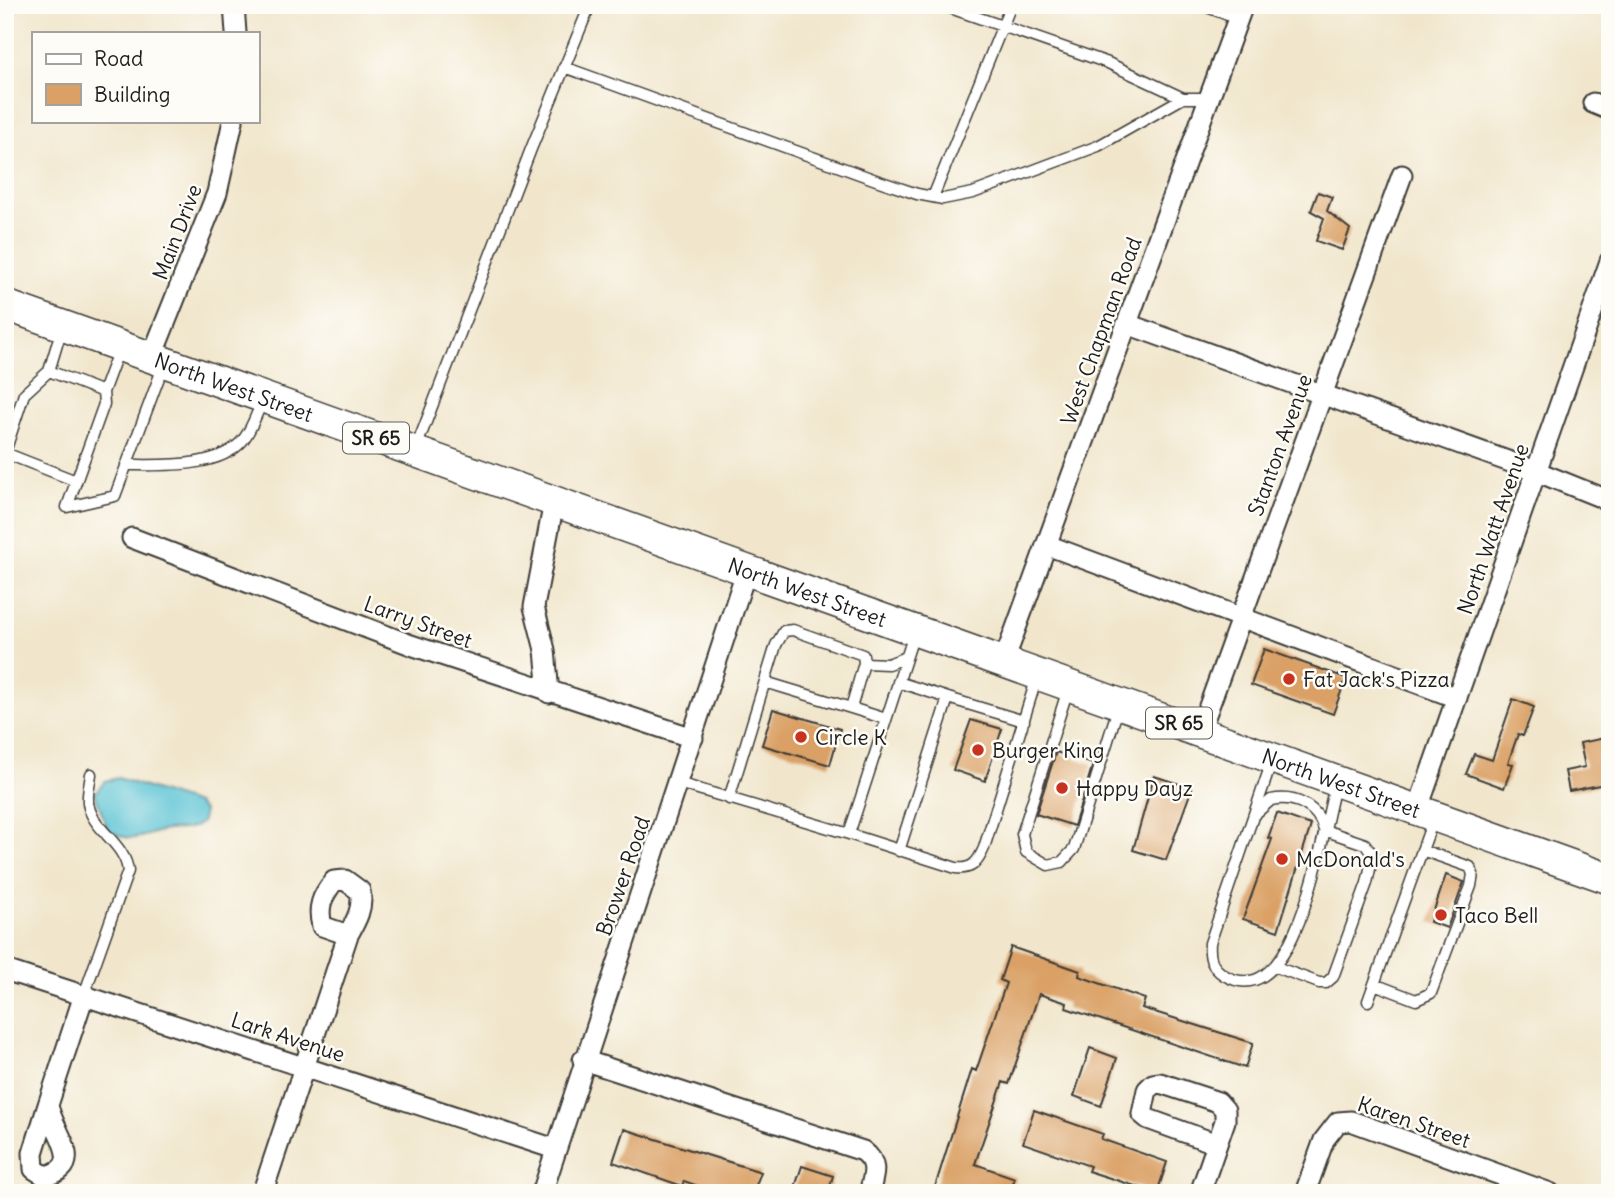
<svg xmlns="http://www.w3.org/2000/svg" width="1615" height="1198" font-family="Delius,sans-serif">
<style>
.water{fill:#58c2d4;stroke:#3a6f78;stroke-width:2}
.building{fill:#daa065}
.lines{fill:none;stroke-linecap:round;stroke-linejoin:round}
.lane-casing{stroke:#3c3a36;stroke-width:13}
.street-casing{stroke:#3c3a36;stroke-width:23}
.primary-casing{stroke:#3c3a36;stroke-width:33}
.lane{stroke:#fff;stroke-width:10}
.street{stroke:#fff;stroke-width:19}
.primary{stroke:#fff;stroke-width:30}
.poi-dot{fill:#c8321e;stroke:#fdfcf7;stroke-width:2.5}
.labels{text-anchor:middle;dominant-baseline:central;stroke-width:5;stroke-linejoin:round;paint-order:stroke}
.shield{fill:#fdfcf7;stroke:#605f5e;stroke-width:2}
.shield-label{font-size:19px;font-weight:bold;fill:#1c1c1c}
.street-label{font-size:21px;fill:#1c1c1c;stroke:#fdfcf7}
.poi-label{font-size:21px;fill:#1c1c1c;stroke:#fdfcf7;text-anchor:start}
</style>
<rect width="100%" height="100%" fill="#fdfcf7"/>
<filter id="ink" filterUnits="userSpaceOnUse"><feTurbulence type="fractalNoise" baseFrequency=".0143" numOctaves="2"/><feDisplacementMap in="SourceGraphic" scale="14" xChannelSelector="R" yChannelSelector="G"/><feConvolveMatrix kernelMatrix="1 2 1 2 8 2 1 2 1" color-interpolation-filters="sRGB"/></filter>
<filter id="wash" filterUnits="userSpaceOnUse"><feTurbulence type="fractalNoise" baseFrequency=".00686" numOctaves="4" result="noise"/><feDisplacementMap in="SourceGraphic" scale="28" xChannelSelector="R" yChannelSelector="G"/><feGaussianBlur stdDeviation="1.57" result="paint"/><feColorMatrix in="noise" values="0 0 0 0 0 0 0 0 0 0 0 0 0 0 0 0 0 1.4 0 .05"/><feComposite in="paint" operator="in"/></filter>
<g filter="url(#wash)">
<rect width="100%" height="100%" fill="#f1e6cc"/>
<path class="water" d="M 118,778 L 197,804 L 204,812 L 201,823 C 188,832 177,828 162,831 C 137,837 134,844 108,830 L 95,794 L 105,781 Z"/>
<g id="blocks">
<path class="building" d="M 1318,192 L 1332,197 L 1327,211 L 1350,229 L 1342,250 L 1316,241 L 1324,218 L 1311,211 Z
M 1264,649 L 1346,678 L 1333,714 L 1251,685 Z
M 1513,699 L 1534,707 L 1523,736 L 1518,734 L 1508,763 L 1513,764 L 1504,788 L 1466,774 L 1474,754 L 1492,760 Z
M 773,709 L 840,729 L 830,765 L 762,745 Z
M 971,720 L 1002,729 L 985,781 L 953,770 Z
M 1610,737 L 1610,783 L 1569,791 L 1565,771 L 1585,767 L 1580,743 Z
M 1056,752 L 1093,764 L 1074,826 L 1036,814 Z
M 1154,776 L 1192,788 L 1166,860 L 1133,850 Z
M 1277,813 L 1311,825 L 1278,931 L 1243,919 L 1272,839 L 1268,838 Z
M 1446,875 L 1464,882 L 1447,928 L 1430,922 Z
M 1011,947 L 1080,971 L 1079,976 L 1145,999 L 1142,1008 L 1253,1043 L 1245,1068 L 1066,1008 L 1067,1003 L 1039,994 L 1009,1084 L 1003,1082 L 975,1164 L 1015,1178 L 1013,1183 L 1035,1193 L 952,1193 L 935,1187 L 972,1069 L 976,1071 L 1006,983 L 1000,980 Z
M 1090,1048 L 1117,1058 L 1101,1106 L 1074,1096 Z
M 1034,1110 L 1103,1134 L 1101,1139 L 1167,1162 L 1157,1193 L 1088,1171 L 1090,1166 L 1023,1143 Z
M 624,1129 L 761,1172 L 753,1193 L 718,1193 L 684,1181 L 682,1186 L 613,1162 Z
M 802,1166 L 833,1176 L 828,1193 L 793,1193 Z"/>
</g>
</g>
<g filter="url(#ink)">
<use href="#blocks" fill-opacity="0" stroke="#3c3a36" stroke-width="2"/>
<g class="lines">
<g class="lane-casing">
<path id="lane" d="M 942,5 L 1108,63 L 1183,98 L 1209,98
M 1202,5 L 1238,19
M 564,67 L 876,180 L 917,194 L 943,199 L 973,193 L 1098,146 L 1183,98
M 933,197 L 1011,5
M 119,349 L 103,392 L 104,404 L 67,507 L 115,496 L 164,364
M 49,371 L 103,392
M 416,448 L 531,149 L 590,5
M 5,452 L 24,394 L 49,371 L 62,328
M 5,453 L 76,481
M 126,465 C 160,465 219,469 243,440 C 252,429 257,412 263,400
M 864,663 L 888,664 L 906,657
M 765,682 L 851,708
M 898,682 L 948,698 L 899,851
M 1068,689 L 1022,834 L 1026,852 L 1048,865 L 1062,862 L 1074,849 L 1119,705
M 948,698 L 1024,721
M 1272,761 L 1210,943 C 1209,957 1211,967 1224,975 C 1299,1019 1323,823 1336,783
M 678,783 L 849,834 L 914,634
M 729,799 L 776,645 L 784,631 L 793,630 L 863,655 L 864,663 L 851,708 L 886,719
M 1255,814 L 1271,800 C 1294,795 1318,806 1324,830 L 1365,844 L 1373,855 L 1367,883 L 1333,977 L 1326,983 L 1319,983 L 1276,967
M 849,834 L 956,868 C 972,870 978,862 984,848 L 1037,677
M 1374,984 L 1416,1000 L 1431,993 L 1471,886 L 1473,874 L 1470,867 L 1422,850
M 84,995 L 128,871 C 125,843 92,830 88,803 C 87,794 90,783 91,774
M 1368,1001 L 1433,820"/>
</g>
<g class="street-casing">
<path id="street" d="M 234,5 L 236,33
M 1593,103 L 1610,110
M 1127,324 L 1538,472 L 1610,501
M 152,356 L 217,193 L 233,121
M 132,538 L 411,645 L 693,738
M 1047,545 L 1457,698
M 1004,661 L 1243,5
M 549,693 L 545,650 L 534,607 L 554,502
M 1200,731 L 1402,175
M 1417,811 L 1610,261
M 345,880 L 360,891 C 364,907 356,921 348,935 L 322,926 C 317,907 322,896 334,881 Z
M 5,970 L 555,1149
M 583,1060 L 863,1151 C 879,1163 874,1175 869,1193
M 48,1105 L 33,1153 L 34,1169 L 45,1176 C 89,1166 52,1131 48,1105 L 84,995
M 264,1188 L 348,935
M 542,1193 L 746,572
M 1200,1193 L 1225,1121 L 1225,1110 L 1218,1102 L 1160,1083 L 1153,1084 L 1147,1090 L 1142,1114 L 1148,1119 L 1217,1144
M 1305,1193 L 1324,1140 L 1338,1122 L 1351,1121 L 1550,1193"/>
</g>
<g class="primary-casing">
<g id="primary">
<path id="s1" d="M 5,305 L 1610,879"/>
</g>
</g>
<use href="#lane" class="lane"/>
<use href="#street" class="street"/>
<use href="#primary" class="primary"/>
</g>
</g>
<g class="poi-dot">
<circle cx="1289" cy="679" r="7"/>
<circle cx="801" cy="737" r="7"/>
<circle cx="978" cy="750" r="7"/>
<circle cx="1062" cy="788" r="7"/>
<circle cx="1282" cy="859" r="7"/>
<circle cx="1441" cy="915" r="7"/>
</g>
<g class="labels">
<g class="shield">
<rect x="343" y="422.5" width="66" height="31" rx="5"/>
<rect x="1146" y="707.5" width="66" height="31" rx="5"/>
</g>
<g class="shield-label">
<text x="376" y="438">SR 65</text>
<text x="1179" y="723">SR 65</text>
</g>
<g class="street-label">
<text transform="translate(177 232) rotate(-69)">Main Drive</text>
<text transform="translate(1101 331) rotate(-70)">West Chapman Road</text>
<text stroke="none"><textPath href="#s1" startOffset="243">North West Street</textPath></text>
<text transform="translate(1280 445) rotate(-70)">Stanton Avenue</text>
<text transform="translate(1493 529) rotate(-71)">North Watt Avenue</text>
<text stroke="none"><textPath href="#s1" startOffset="852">North West Street</textPath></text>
<text transform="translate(418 622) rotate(20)">Larry Street</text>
<text stroke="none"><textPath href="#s1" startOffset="1419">North West Street</textPath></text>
<text transform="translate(623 876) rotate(-71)">Brower Road</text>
<text transform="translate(288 1037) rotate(18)">Lark Avenue</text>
<text transform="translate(1414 1122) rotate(19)">Karen Street</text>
</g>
<g class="poi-label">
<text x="1303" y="679">Fat Jack's Pizza</text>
<text x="815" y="737">Circle K</text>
<text x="992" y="750">Burger King</text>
<text x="1076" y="788">Happy Dayz</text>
<text x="1296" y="859">McDonald's</text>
<text x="1455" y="915">Taco Bell</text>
</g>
</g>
<rect width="1615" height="1198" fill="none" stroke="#fdfcf7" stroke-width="28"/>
<rect x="32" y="32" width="228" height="91" fill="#fdfcf7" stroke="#a3a29f" stroke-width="2"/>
<rect x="46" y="54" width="35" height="10" fill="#ffffff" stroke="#a3a29f" stroke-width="2"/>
<text x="94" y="66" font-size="21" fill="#1c1c1c">Road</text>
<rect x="46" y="84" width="35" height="21" fill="#daa065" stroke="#a3a29f" stroke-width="2"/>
<text x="94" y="102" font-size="21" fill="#1c1c1c">Building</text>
</svg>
